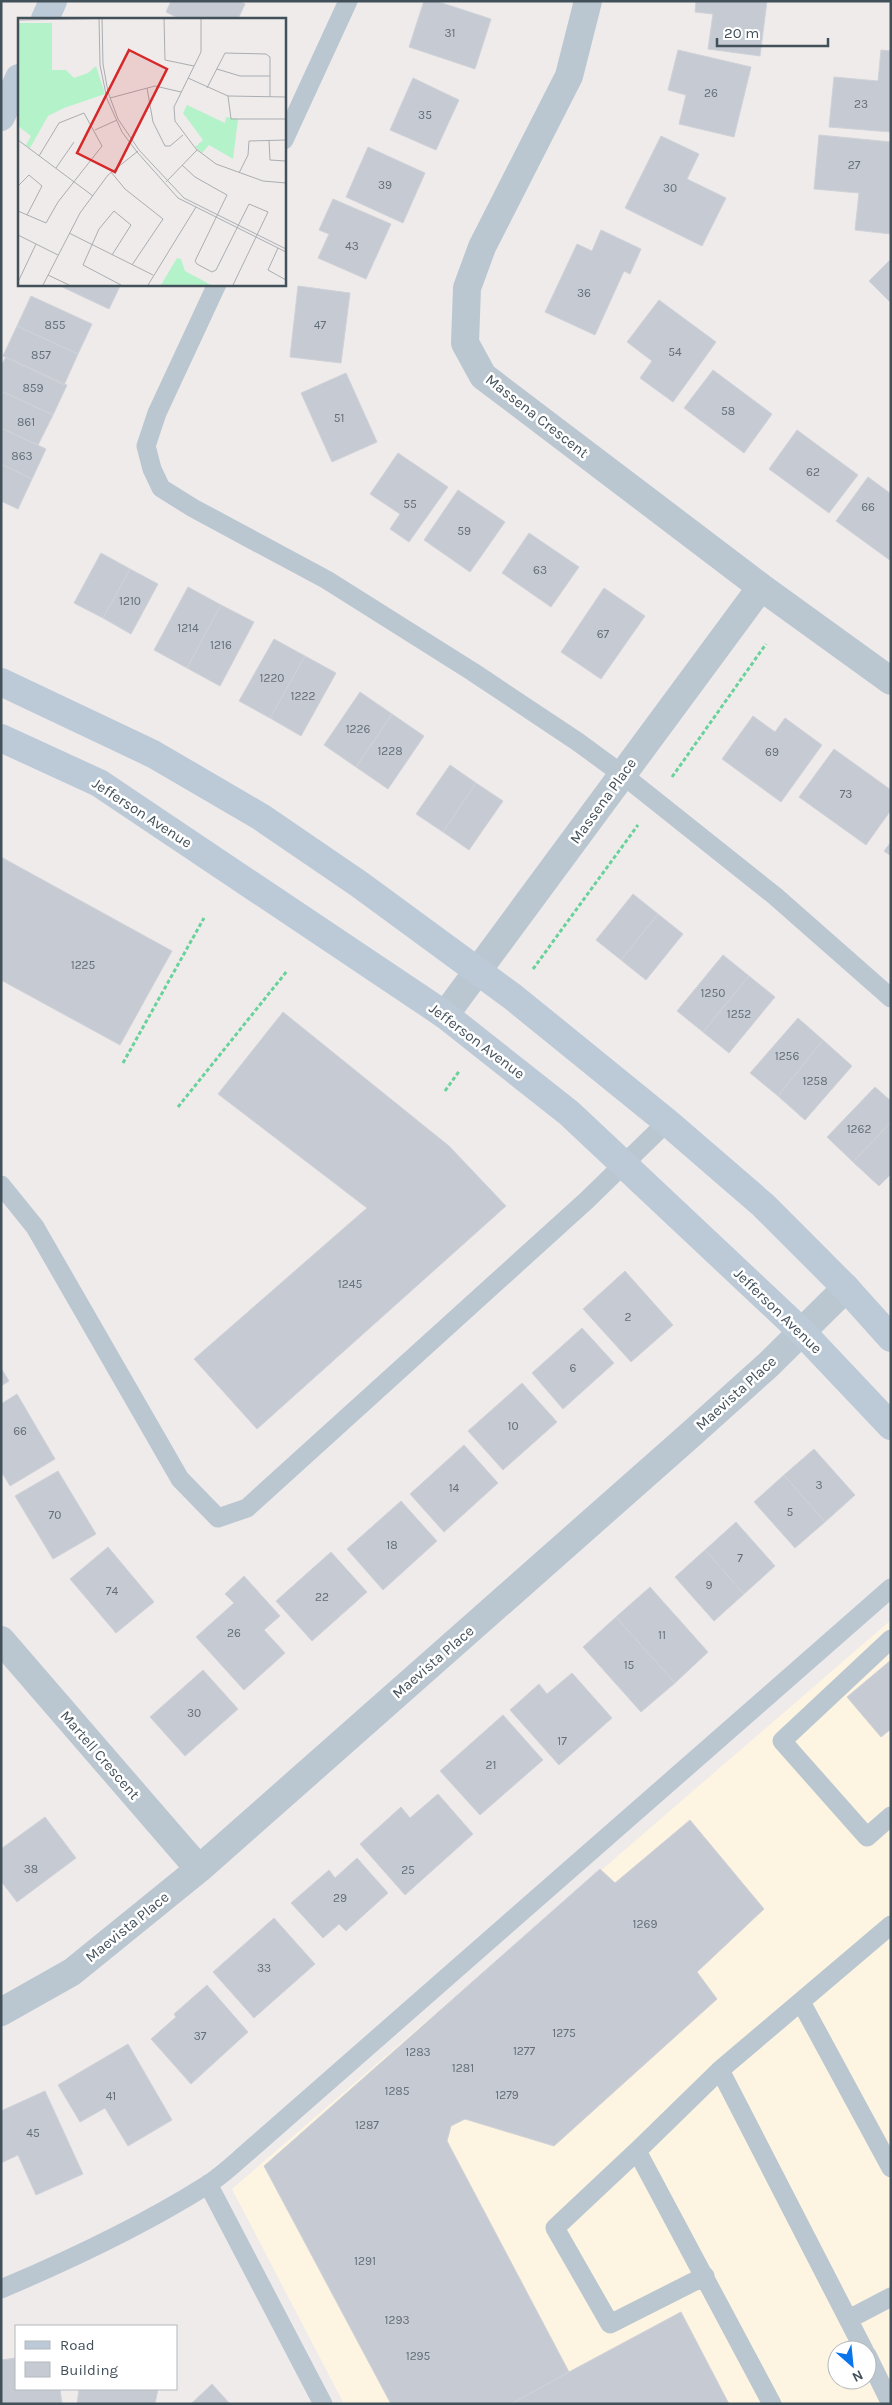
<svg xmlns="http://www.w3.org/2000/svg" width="892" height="2405" font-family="Karla,sans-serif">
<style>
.commercial{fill:#fdf4e1;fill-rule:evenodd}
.building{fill:#c6cad2;stroke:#cfd2d8}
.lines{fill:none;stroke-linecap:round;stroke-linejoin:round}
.path{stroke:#69d29a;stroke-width:3;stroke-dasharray:4 2.5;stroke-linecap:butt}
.lane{stroke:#bac7d0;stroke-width:19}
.street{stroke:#bac7d0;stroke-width:28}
.secondary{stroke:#bccad7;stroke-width:28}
.labels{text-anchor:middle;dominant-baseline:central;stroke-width:5;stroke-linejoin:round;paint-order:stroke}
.number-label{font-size:12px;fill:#636e78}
.street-label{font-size:15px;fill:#42505a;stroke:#fff}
.inset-road{fill:none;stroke:#aaadb1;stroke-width:1}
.view{fill:#d62828;fill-opacity:0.15;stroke:#d62828;stroke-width:2.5}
.inset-edge{fill:none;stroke:#42505a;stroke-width:2.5}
</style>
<rect width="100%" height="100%" fill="#efebeb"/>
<path class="commercial" d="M 891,1620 L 891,2404 L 344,2404 L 232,2189 ZM 837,2350 L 867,2350 L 867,2380 L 837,2380 Z"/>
<path class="building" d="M 171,1 L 240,1 L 245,4 L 238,19 L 180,19 L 166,12 Z
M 424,1 L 436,1 L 491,19 L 475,69 L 409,47 Z
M 696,1 L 767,1 L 760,56 L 708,49 L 713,14 L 695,12 Z
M 678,50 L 751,67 L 734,137 L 679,124 L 686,95 L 668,90 Z
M 881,50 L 891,51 L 891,132 L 829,127 L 834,77 L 878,81 Z
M 413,78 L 459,100 L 436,150 L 390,130 Z
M 819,135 L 891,142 L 891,234 L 855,230 L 859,193 L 814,189 Z
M 661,136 L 699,154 L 687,179 L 726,198 L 702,246 L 625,208 Z
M 368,147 L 425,173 L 403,223 L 346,197 Z
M 333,199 L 391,224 L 366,279 L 318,258 L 329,234 L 319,230 Z
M 601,230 L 641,249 L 630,274 L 624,271 L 595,335 L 545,312 L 577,244 L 592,251 Z
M 891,259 L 891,303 L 869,281 Z
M 56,284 L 121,284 L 109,309 Z
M 298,286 L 350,293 L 341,363 L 290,357 Z
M 31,296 L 92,324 L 78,354 L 17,326 Z
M 659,300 L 716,342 L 673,402 L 640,378 L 652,361 L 627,342 Z
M 17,326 L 78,354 L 64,385 L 3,356 Z
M 6,357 L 67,385 L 53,415 L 1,391 L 1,366 Z
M 713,370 L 772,414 L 744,453 L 684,408 Z
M 346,373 L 377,442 L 332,462 L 301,393 Z
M 1,391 L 53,415 L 38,445 L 1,428 Z
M 1,428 L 46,449 L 32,479 L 1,464 Z
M 797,430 L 858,475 L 829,513 L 769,469 Z
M 398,453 L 448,487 L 409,542 L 390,529 L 400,514 L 370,494 Z
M 1,464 L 32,479 L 18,509 L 1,501 Z
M 868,477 L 891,494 L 891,561 L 836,521 Z
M 458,490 L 505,522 L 470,572 L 424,540 Z
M 529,533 L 579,567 L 551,607 L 502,573 Z
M 101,553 L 130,569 L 103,618 L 74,603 Z
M 130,569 L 158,584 L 131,634 L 103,618 Z
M 188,587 L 221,605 L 187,668 L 154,650 Z
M 604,588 L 645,616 L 601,679 L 561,652 Z
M 221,605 L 254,622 L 220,686 L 187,668 Z
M 274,639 L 305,656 L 270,718 L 239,701 Z
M 305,656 L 336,673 L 301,736 L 270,718 Z
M 360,692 L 392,714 L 356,767 L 324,745 Z
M 392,714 L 424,736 L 388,789 L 356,767 Z
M 753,716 L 775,732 L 785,718 L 822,745 L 781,802 L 722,759 Z
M 834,749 L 891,790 L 891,810 L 866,845 L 799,797 Z
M 450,765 L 476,783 L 443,832 L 416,814 Z
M 476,783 L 503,801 L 469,850 L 443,832 Z
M 891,842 L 891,856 L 884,851 Z
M 1,857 L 172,951 L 120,1045 L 1,980 Z
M 633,894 L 658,914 L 621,960 L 596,940 Z
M 658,914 L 683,934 L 646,980 L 621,960 Z
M 723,955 L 749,976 L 703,1032 L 677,1011 Z
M 749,976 L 775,997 L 729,1053 L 703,1032 Z
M 283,1012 L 449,1146 L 506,1206 L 257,1429 L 194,1359 L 367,1208 L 218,1094 Z
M 798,1018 L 823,1040 L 778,1096 L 750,1073 Z
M 823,1040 L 852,1066 L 805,1120 L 778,1096 Z
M 875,1087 L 891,1101 L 891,1122 L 853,1162 L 827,1137 Z
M 891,1122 L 891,1174 L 879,1186 L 853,1162 Z
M 625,1271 L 673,1325 L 631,1362 L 583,1309 Z
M 582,1328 L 614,1363 L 563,1409 L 532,1373 Z
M 1,1368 L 9,1381 L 1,1386 Z
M 522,1383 L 557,1422 L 503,1470 L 468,1431 Z
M 17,1394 L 55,1459 L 10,1486 L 1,1471 L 1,1404 Z
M 464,1445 L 498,1483 L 444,1532 L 410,1494 Z
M 814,1449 L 855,1495 L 825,1522 L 784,1475 Z
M 58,1471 L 96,1534 L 53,1559 L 15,1496 Z
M 784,1475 L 825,1522 L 795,1548 L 754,1502 Z
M 401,1501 L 437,1541 L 383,1590 L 347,1549 Z
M 736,1522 L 775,1566 L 744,1594 L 705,1550 Z
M 108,1547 L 154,1602 L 116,1633 L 70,1579 Z
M 705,1550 L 744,1594 L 714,1621 L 675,1577 Z
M 331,1552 L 367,1592 L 312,1641 L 276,1601 Z
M 244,1576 L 280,1616 L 264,1630 L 285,1653 L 244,1690 L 196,1637 L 234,1603 L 225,1594 Z
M 650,1587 L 708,1652 L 675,1683 L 616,1617 Z
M 616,1617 L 675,1683 L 641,1712 L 583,1647 Z
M 891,1660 L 891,1729 L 881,1737 L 847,1697 Z
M 203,1670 L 238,1709 L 185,1756 L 150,1717 Z
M 572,1673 L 612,1718 L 559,1765 L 510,1710 L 539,1684 L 547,1694 Z
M 503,1715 L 543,1760 L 480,1815 L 440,1771 Z
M 438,1794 L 473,1834 L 405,1895 L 360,1844 L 401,1807 L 410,1818 Z
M 45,1817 L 76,1858 L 17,1902 L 1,1881 L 1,1849 Z
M 690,1820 L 764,1909 L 697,1972 L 717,1999 L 554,2146 L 465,2119 L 451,2126 L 447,2141 L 569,2372 L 511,2404 L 391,2404 L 264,2166 L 600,1869 L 615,1883 Z
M 357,1858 L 388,1893 L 346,1931 L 339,1924 L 323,1938 L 291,1903 L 329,1870 L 335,1878 Z
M 274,1918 L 315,1964 L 254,2018 L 213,1972 Z
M 207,1985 L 248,2032 L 191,2084 L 151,2039 L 176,2017 L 174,2014 Z
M 128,2044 L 172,2120 L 128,2146 L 105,2108 L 80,2122 L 58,2085 Z
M 45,2091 L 83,2174 L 36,2195 L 18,2155 L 1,2163 L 1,2111 Z
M 681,2312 L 729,2404 L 511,2404 L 569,2372 Z
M 16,2358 L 16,2389 L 60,2389 L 62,2404 L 1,2404 L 1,2360 Z
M 212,2384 L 230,2404 L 191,2404 Z
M 79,2389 L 158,2389 L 155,2404 L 77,2404 Z"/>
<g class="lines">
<path class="path" d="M 672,777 L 766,644
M 533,969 L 638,825
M 123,1063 L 204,918
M 445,1091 L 460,1070
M 178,1107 L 287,971"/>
<path class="lane" d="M 284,140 L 348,1
M 217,284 L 157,413 L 146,446 L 152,469 L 161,488 L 193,508 L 327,580 L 473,672 L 578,742 L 623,775 L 775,896 L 891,998
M 1,1185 L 35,1227 L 180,1479 L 218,1518 L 247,1508 L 587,1200 L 667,1122
M 891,1639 L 782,1741 L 867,1837 L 891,1816
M 801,2002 L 891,2168
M 720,2070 L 864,2350
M 637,2151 L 555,2228 L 610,2324 L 705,2276
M 208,2184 L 323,2404
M 1,2289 C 72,2259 142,2226 207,2185 C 223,2175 237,2161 251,2149 L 891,1588
M 849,2319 L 891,2297
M 867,2355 L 891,2404
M 772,2404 L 637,2151 L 720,2070 L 891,1925"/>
<path class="street" d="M 588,1 L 569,76 L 482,247 L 467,288 L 465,343 L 483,376 L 761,587 L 891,681
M 445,1015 L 761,587
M 1,1640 L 199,1869
M 1,2012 L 72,1972 L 199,1869 L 689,1436 L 768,1365 L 846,1288"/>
<path class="secondary" d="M 45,19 L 53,1
M 1,117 L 19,78
M 1,682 L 153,754 L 261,817 L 359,884 L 513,997 L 667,1122 L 763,1205 L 846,1288 L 891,1338
M 1,738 L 99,783 L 445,1015 L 569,1113 L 802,1332 L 891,1426"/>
</g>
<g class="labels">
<g class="number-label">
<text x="450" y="33">31</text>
<text x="711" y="93">26</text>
<text x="861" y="104">23</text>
<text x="425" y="115">35</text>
<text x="854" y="165">27</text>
<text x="385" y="185">39</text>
<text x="670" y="188">30</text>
<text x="352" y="246">43</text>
<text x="584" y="293">36</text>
<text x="55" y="325">855</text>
<text x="320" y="325">47</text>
<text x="675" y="352">54</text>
<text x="41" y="355">857</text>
<text x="33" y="388">859</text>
<text x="728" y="411">58</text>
<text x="339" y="418">51</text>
<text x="26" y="422">861</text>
<text x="22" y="456">863</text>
<text x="813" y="472">62</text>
<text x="410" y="504">55</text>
<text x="868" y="507">66</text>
<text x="464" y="531">59</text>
<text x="540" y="570">63</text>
<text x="130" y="601">1210</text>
<text x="188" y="628">1214</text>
<text x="603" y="634">67</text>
<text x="221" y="645">1216</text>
<text x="272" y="678">1220</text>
<text x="303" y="696">1222</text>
<text x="358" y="729">1226</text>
<text x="390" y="751">1228</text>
<text x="772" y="752">69</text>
<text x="846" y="794">73</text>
<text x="83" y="965">1225</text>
<text x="713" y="993">1250</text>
<text x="739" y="1014">1252</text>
<text x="787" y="1056">1256</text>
<text x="815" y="1081">1258</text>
<text x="859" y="1129">1262</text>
<text x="350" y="1284">1245</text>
<text x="628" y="1317">2</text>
<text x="573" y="1368">6</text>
<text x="513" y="1426">10</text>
<text x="20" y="1431">66</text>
<text x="819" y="1485">3</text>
<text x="454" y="1488">14</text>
<text x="790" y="1512">5</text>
<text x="55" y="1515">70</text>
<text x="392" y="1545">18</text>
<text x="740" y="1558">7</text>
<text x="709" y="1585">9</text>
<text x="112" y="1591">74</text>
<text x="322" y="1597">22</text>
<text x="234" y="1633">26</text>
<text x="662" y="1635">11</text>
<text x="629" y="1665">15</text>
<text x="194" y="1713">30</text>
<text x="562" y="1741">17</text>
<text x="491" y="1765">21</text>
<text x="31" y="1869">38</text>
<text x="408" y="1870">25</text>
<text x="340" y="1898">29</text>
<text x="645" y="1924">1269</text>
<text x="264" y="1968">33</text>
<text x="564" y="2033">1275</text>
<text x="200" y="2036">37</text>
<text x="524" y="2051">1277</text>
<text x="418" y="2052">1283</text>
<text x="463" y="2068">1281</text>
<text x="397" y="2091">1285</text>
<text x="507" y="2095">1279</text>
<text x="111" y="2096">41</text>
<text x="367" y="2125">1287</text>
<text x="33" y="2133">45</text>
<text x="365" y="2261">1291</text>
<text x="397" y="2320">1293</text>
<text x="418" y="2356">1295</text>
</g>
<g class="street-label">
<text transform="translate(537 416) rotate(38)">Massena Crescent</text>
<text transform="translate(603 801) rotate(-54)">Massena Place</text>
<text transform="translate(142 813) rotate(33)">Jefferson Avenue</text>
<text transform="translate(477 1041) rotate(37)">Jefferson Avenue</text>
<text transform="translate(778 1311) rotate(44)">Jefferson Avenue</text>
<text transform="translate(736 1393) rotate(-42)">Maevista Place</text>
<text transform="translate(433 1662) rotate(-41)">Maevista Place</text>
<text transform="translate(100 1755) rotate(49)">Martell Crescent</text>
<text transform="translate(127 1927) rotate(-39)">Maevista Place</text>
</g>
</g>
<g transform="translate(18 18)">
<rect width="268" height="268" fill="#efebeb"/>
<path d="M 0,5 L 34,5 L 34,52 L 48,52 L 56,60 L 70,55 L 78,48 L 87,76 L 46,90 L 30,98 L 12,130 L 8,127 L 13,118 L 0,108 ZM 169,87 L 207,105 L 208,99 L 220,101 L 215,141 L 191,127 L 184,135 L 177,129 L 185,122 L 165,95 ZM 159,240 L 163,241 L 167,253 L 193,267 L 143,267 Z" fill="#b4f2c9"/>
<path class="inset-road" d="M 81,0 L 82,47 L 89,81 L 104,114 L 119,134 L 160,180 L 268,234M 84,0 L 85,46 L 90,74 L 100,101 L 121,132 L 166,180 L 268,231M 146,0 L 147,42 L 176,48M 183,0 L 183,34 L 156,89 L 157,103 L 178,131 L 198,146 L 245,163 L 268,165M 0,2 L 114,0M 199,51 L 222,58 L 252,58M 170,60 L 210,78 L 268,79M 129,70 L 135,104 L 147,128 L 152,128 L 165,117M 189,70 L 207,35 L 248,36 L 252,39 L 252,79M 210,78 L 213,101 L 268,101M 92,80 L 137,68 L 163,74M 77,112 L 99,102M 0,122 L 75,178M 251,122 L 252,142 L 268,143M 164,147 L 177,159 L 209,177 L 177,243 L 179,246 L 194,254 L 198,252 L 231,186 L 250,194 L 215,267M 38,150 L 56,124M 93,154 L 107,171 L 145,201 L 114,247M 221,155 L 230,137 L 231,123 L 268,122M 148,164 L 179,132M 0,168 L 11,157 L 24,168 L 9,197M 0,193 L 28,205 L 40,184 L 84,128 L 66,95 L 41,105 L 21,138M 51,215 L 135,257M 0,217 L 40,237M 260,230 L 250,252 L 268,262M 94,237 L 113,207 L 96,193 L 81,211 L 65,247 L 103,267M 30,257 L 51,267M 0,264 L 18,226M 25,267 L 62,195 L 90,157 L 120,133M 130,267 L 178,189"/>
<path class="view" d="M 111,32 L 149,51 L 97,154 L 59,135 Z"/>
<rect width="268" height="268" class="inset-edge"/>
</g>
<rect width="892" height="2405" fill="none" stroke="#42505a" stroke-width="5"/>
<rect x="15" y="2325" width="162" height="65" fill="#ffffff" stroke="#b3b9bd"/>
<rect x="25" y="2341" width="25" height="8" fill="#bccad7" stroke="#b3b9bd"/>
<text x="60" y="2350" font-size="15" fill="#42505a">Road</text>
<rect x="25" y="2362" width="25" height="15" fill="#c6cad2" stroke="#b3b9bd"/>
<text x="60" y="2375" font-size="15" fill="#42505a">Building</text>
<g transform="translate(852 2365) rotate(153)"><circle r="24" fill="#ffffff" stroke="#b3b9bd"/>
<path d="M0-4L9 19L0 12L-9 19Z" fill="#0a75ea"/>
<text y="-8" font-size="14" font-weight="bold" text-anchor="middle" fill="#42505a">N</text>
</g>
<path d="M717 38v8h111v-8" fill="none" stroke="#42505a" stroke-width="2.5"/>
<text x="724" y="38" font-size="15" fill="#42505a" stroke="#ffffff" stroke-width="4" paint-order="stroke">20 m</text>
</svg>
